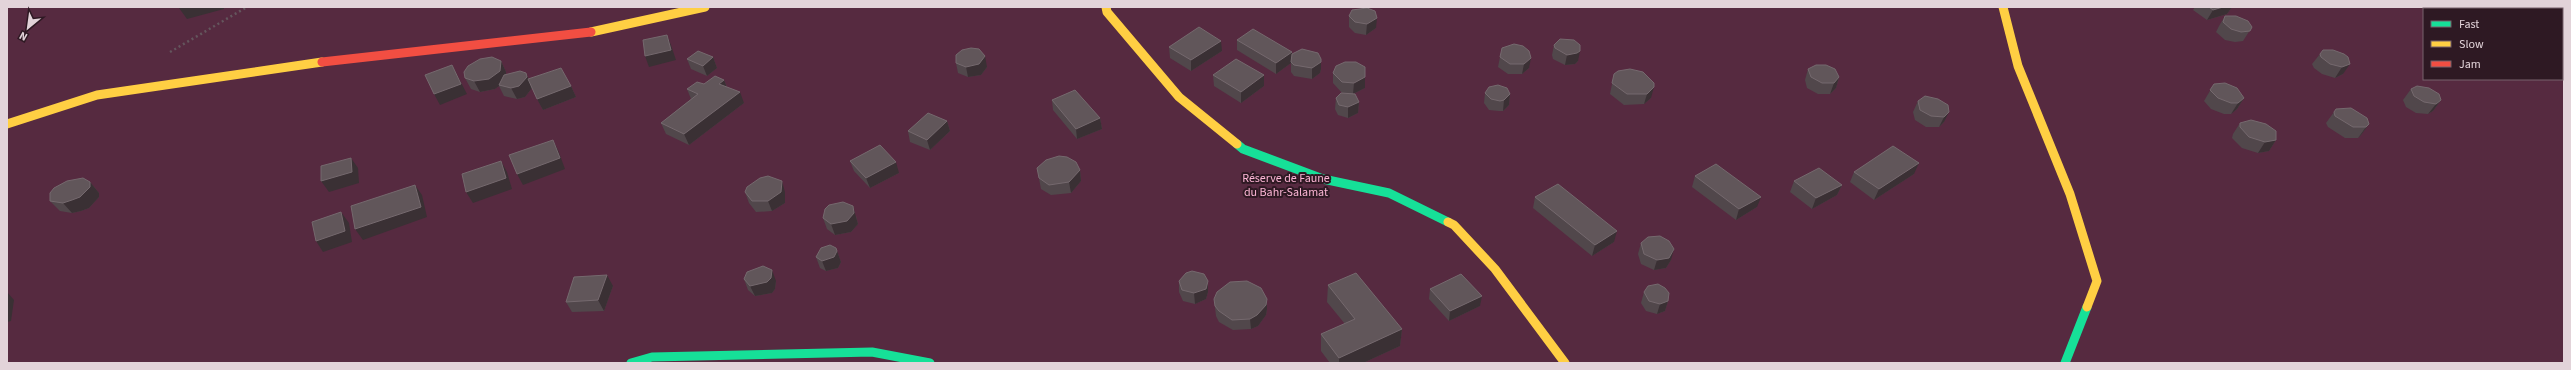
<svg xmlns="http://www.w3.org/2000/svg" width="2571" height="370" font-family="'Source Sans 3',sans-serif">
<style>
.green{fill:#562a40;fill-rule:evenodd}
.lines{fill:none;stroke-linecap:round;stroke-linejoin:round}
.path{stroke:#64565d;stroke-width:2.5;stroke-dasharray:2 3;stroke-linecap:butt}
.fast{stroke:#16e098;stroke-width:9}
.slow{stroke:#ffcf43;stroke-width:9}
.jam{stroke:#f24e42;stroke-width:9}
.wall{fill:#51474b}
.shaded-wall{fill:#3a3034}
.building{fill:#61565a;stroke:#75696e}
.labels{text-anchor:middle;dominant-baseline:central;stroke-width:4;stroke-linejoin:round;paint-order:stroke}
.park-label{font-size:12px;fill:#fcb5d5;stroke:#2e1923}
</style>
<rect width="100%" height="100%" fill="#291e23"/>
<path class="green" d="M 7,7 L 2564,7 L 2564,363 L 7,363 ZM 2424,9 L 2562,9 L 2562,79 L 2424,79 Z"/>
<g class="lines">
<path class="path" d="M 170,52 L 247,7"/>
<path class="fast" d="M 1237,144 L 1243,149 L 1323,179 L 1389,193 L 1448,222
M 631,363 L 652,357 L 872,352 L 930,363
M 2065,363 L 2087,307"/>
<path class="slow" d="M 1106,7 L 1107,12 L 1179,97 L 1237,144
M 2003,7 L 2018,66 L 2070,194 L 2097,281 L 2087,307
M 591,32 L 705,7
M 7,124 L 97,95 L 322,62
M 1448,222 L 1454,225 L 1495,269 L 1565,363"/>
<path class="jam" d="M 322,62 L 591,32"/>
</g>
<path class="wall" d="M 2195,7 L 2232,7 L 2227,14 L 2207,20 L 2193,10 Z
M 1349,16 L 1376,28 L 1366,35 L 1355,33 L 1349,27 Z
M 2225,16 L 2252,27 L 2243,41 L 2235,42 L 2225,40 L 2216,32 L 2219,26 Z
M 1237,40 L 1292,56 L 1321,69 L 1320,73 L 1312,79 L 1294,76 L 1291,72 L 1291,63 L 1276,74 L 1237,50 Z
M 1514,44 L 1529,68 L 1522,74 L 1508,74 L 1498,67 L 1500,57 Z
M 1554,45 L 1578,61 L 1575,64 L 1565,65 L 1553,59 L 1552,55 Z
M 1169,47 L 1222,51 L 1191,71 L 1170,58 Z
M 2320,54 L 2348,57 L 2343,74 L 2335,78 L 2322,74 L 2314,68 L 2312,64 Z
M 713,57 L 717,68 L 707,76 L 691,69 L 687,59 Z
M 501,61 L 506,72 L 506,75 L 571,86 L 576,97 L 543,110 L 532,88 L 525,97 L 517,99 L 504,96 L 499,86 L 495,89 L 480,92 L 471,89 L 465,78 Z
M 956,63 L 987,67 L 981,75 L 968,77 L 958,73 Z
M 1630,69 L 1651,98 L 1644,104 L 1624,105 L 1610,94 L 1614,74 Z
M 1808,69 L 1839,77 L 1836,88 L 1830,94 L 1818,94 L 1807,88 L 1805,80 Z
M 1333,73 L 1365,88 L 1353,94 L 1342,93 L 1333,83 Z
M 1213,75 L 1264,86 L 1241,103 L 1214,86 Z
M 724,80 L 727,87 L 744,103 L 689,145 L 666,134 L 661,123 L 691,99 L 687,89 L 704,84 Z
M 2214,84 L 2244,98 L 2237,109 L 2231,114 L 2224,114 L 2211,109 L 2204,101 Z
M 2411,89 L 2441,100 L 2433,111 L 2428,114 L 2416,113 L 2406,107 L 2403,100 Z
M 1485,93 L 1510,94 L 1509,105 L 1503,111 L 1499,111 L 1489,110 L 1484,103 Z
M 1336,98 L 1359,102 L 1358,113 L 1348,118 L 1338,115 L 1335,109 Z
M 1052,100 L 1100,118 L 1102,129 L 1077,139 L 1053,110 Z
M 1918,101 L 1948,105 L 1944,122 L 1939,127 L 1926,127 L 1915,120 L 1913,112 Z
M 2334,112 L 2369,124 L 2361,135 L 2358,138 L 2345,138 L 2328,127 L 2326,123 Z
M 947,121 L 950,131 L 930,150 L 910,142 L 908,131 Z
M 2240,123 L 2276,140 L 2269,151 L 2258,153 L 2242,148 L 2232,138 L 2233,134 Z
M 850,161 L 899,173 L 870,188 L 854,171 Z
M 1037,168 L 1080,170 L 1081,181 L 1071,193 L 1051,195 L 1041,189 Z
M 1854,172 L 1914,174 L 1874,200 L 1850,182 Z
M 1695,176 L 1757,207 L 1736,220 L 1692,187 Z
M 1794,181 L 1842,185 L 1837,195 L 1812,209 L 1790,192 Z
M 90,182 L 99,193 L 99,197 L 89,208 L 81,211 L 72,213 L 60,211 L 50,201 Z
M 745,192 L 785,192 L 785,203 L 772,211 L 756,212 L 749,203 Z
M 1535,197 L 1614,242 L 1592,256 L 1533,208 Z
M 856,216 L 858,224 L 851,232 L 835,235 L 827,229 L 823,218 Z
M 1641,243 L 1671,260 L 1666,268 L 1654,270 L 1641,264 L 1638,254 Z
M 837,251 L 841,262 L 838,268 L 826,271 L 820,268 L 816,257 Z
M 744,279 L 776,281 L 775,289 L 772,293 L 755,296 L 748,290 Z
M 1179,281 L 1208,281 L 1208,292 L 1206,299 L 1195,304 L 1183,301 L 1179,292 Z
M 1328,285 L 1402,329 L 1400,346 L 1363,363 L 1330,363 L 1321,351 L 1321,334 L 1345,324 L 1327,302 Z
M 613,286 L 604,311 L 572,312 L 566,302 Z
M 1430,289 L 1480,306 L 1449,321 L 1429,299 Z
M 1644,292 L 1668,301 L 1665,311 L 1657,314 L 1646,311 L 1641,303 Z
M 1214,299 L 1267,309 L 1266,315 L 1258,326 L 1251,329 L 1233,330 L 1219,322 L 1216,316 Z"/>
<path class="shaded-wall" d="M 183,7 L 224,7 L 224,9 L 187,19 L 179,8 Z
M 2223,7 L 2232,7 L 2227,14 L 2207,20 L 2213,10 Z
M 1377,18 L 1376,28 L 1366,35 L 1367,24 Z
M 667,35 L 671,45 L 676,60 L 649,67 L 645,56 Z
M 2562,39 L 2564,39 L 2564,46 L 2562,47 Z
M 1221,41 L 1222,51 L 1191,71 L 1191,60 Z
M 1580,51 L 1578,61 L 1575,64 L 1565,65 L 1567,55 Z
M 1292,52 L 1292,62 L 1291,62 L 1291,63 L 1276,74 L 1276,63 Z
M 985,56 L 987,67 L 981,75 L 968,77 L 966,67 Z
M 713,57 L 717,68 L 707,76 L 703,66 Z
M 1531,58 L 1529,68 L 1522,74 L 1524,64 Z
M 1321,59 L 1321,69 L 1320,73 L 1312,79 L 1312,68 Z
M 501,61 L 506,72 L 506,81 L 499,85 L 499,86 L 495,89 L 480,92 L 474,81 Z
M 2350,64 L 2343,74 L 2335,78 L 2342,67 Z
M 452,65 L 467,94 L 440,105 L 434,94 Z
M 526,73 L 531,84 L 532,88 L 525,97 L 517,99 L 511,88 Z
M 1264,75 L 1264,86 L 1241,103 L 1241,92 Z
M 1365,77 L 1365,88 L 1353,94 L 1354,83 Z
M 1839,77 L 1836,88 L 1830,94 L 1834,83 Z
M 724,80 L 728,90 L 719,84 Z
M 571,86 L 576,97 L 543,110 L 537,99 Z
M 1654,87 L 1651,98 L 1644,104 L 1647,94 Z
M 740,92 L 744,103 L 689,145 L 684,134 Z
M 1510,94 L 1509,105 L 1503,111 L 1504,100 Z
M 2244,98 L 2237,109 L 2231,114 L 2238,103 Z
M 2441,100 L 2433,111 L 2428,114 L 2436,104 Z
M 1359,102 L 1358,113 L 1348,118 L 1348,107 Z
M 1949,112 L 1944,122 L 1939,127 L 1944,117 Z
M 1100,118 L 1102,129 L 1077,139 L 1076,129 Z
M 947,121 L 950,131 L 930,150 L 927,140 Z
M 2369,124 L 2361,135 L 2358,138 L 2366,127 Z
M 553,140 L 558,150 L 565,169 L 523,185 L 517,174 Z
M 2276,140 L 2269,151 L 2258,153 L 2265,142 Z
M 351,158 L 358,168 L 359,183 L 329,192 L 321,181 Z
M 501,161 L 507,172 L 512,189 L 473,203 L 466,192 Z
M 896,162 L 899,173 L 870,188 L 866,178 Z
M 1919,163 L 1914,174 L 1874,200 L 1879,189 Z
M 1080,170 L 1081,181 L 1071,193 L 1069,182 Z
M 782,181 L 785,192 L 785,203 L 772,211 L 768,201 Z
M 90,182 L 99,193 L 99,197 L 89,208 L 81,211 L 72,213 L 63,203 Z
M 415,185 L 422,195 L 427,217 L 363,240 L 355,229 Z
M 1842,185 L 1837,195 L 1812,209 L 1816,198 Z
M 1761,197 L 1757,207 L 1736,220 L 1739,209 Z
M 853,206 L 858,224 L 851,232 L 835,235 L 831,224 Z
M 341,212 L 349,223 L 352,242 L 323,252 L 316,241 Z
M 1617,231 L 1614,242 L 1592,256 L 1595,245 Z
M 1674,249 L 1671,260 L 1666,268 L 1654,270 L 1657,260 Z
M 837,251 L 841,262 L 838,268 L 826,271 L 822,261 Z
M 772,270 L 776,281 L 775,289 L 772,293 L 755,296 L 750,286 Z
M 607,275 L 613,286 L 604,311 L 598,300 Z
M 1208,281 L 1208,292 L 1206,299 L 1195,304 L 1194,293 Z
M 7,292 L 14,300 L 11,321 L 7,322 Z
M 1482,296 L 1480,306 L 1449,321 L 1450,311 Z
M 1267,299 L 1267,309 L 1266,315 L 1258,326 L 1251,329 L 1250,319 Z
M 1668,301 L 1665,311 L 1657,314 L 1660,304 Z
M 1402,329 L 1400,346 L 1363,363 L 1339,363 L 1339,358 Z"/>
<path class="building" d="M 2209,7 L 2223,7 L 2213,10 Z
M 1367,8 L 1375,11 L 1377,18 L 1367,24 L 1355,22 L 1349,16 L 1352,10 Z
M 2225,16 L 2236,16 L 2248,21 L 2252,27 L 2250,31 L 2241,32 L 2231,29 L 2223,22 Z
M 2564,23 L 2564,39 L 2562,39 L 2562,24 Z
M 1199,27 L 1221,41 L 1191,60 L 1169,47 Z
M 1253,29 L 1292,52 L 1276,63 L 1237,40 Z
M 667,35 L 671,50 L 645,56 L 643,40 Z
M 1560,39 L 1574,40 L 1580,45 L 1580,51 L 1577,53 L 1567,55 L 1555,48 L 1554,45 Z
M 1514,44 L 1523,46 L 1529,51 L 1531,58 L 1524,64 L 1510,64 L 1500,57 L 1502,48 Z
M 971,48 L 979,49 L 985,56 L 979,64 L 966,67 L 956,63 L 956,55 L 962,50 Z
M 1302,49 L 1318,53 L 1321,59 L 1321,62 L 1312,68 L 1294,65 L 1291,62 L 1292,54 Z
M 2323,50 L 2333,50 L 2344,54 L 2348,57 L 2350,64 L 2342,67 L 2330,64 L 2321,57 L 2320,54 Z
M 698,51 L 713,57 L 703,66 L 687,59 Z
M 492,57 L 501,61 L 500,71 L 489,79 L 474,81 L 465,78 L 464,72 L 468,66 L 480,59 Z
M 1236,59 L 1264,75 L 1241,92 L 1213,75 Z
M 1345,62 L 1356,62 L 1365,67 L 1365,77 L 1354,83 L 1342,82 L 1333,73 L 1336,66 Z
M 452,65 L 461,84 L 434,94 L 425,75 Z
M 1816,65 L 1826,65 L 1835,69 L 1839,77 L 1834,83 L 1822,83 L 1811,77 L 1808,69 Z
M 561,68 L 571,86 L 537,99 L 528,79 Z
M 1630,69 L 1643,72 L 1654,83 L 1654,87 L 1647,94 L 1627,94 L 1612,83 L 1614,74 L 1618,71 Z
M 520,71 L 526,73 L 527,77 L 519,86 L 511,88 L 499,85 L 504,75 Z
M 715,76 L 724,80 L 719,84 L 740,92 L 684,134 L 661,123 L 698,94 L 687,89 L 697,82 L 704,84 Z
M 2225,83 L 2237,88 L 2244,98 L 2238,103 L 2231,103 L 2218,98 L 2210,90 L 2214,84 Z
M 1498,85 L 1507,88 L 1510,94 L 1504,100 L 1500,101 L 1491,99 L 1485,93 L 1489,87 Z
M 2417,86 L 2429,88 L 2439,94 L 2441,100 L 2436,104 L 2424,102 L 2414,96 L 2411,89 Z
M 1075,90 L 1100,118 L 1076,129 L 1052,100 Z
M 1341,93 L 1355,94 L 1359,102 L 1348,107 L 1339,105 L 1336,98 Z
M 1925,96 L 1938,99 L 1948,105 L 1949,112 L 1944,117 L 1931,116 L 1920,110 L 1918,101 Z
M 2351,108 L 2367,118 L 2369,124 L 2366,127 L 2353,127 L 2335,116 L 2334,112 L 2336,109 Z
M 928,113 L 947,121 L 927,140 L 908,131 Z
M 2251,120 L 2266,124 L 2276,131 L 2276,140 L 2265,142 L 2249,137 L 2240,127 L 2240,123 Z
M 553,140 L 560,158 L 517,174 L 509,155 Z
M 880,145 L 896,162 L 866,178 L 850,161 Z
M 1893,146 L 1919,163 L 1879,189 L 1854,172 Z
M 1059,156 L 1067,157 L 1076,162 L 1080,170 L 1069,182 L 1049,185 L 1039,178 L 1037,168 L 1046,160 Z
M 351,158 L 352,172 L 321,181 L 321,166 Z
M 501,161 L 506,178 L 466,192 L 462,174 Z
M 1716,164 L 1761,197 L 1739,209 L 1695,176 Z
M 1819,168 L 1842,185 L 1816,198 L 1794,181 Z
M 768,176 L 782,181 L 781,192 L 768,201 L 752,201 L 745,192 L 747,187 L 760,178 Z
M 83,178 L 90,182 L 90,187 L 80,197 L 72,200 L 63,203 L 50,201 L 50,193 L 54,188 L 67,181 Z
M 1558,184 L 1617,231 L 1595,245 L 1535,197 Z
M 415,185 L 421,207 L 355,229 L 351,206 Z
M 843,202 L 853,206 L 854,213 L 847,221 L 831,224 L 823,218 L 825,209 L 829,205 Z
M 341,212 L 345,231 L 316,241 L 312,222 Z
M 1660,236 L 1669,241 L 1674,249 L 1669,258 L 1657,260 L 1644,254 L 1641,243 L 1648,237 Z
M 830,245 L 836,248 L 837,251 L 834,257 L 822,261 L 816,257 L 821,248 Z
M 763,266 L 772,270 L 771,278 L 767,282 L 750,286 L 744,279 L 747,272 Z
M 1192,271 L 1204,274 L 1208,281 L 1206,289 L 1194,293 L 1182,290 L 1179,281 L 1186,273 Z
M 1356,273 L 1402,329 L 1339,358 L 1321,334 L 1355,319 L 1328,285 Z
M 1461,274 L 1482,296 L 1450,311 L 1430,289 Z
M 607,275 L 598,300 L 566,302 L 574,277 Z
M 1247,281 L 1261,288 L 1267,299 L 1266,305 L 1257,315 L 1250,319 L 1232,320 L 1219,311 L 1215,306 L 1214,299 L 1217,292 L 1230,282 Z
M 1658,284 L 1665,288 L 1669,293 L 1668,301 L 1660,304 L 1649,301 L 1644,292 L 1648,286 Z"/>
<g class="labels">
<g class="park-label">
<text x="1286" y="178">Réserve de Faune<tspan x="1286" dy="14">du Bahr-Salamat</tspan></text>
</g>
</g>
<rect width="2571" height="370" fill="none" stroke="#e2d3d9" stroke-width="16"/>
<rect x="2423" y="8" width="140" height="72" fill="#2e1923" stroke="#76636c"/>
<rect x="2431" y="21" width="20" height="6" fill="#16e098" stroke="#76636c"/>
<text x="2459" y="28" font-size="12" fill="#e2d3d9">Fast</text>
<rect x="2431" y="41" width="20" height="6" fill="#ffcf43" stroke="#76636c"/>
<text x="2459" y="48" font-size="12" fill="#e2d3d9">Slow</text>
<rect x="2431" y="61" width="20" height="6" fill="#f24e42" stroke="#76636c"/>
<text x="2459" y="68" font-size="12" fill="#e2d3d9">Jam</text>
<g transform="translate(28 28) rotate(209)" stroke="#2e1923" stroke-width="3" paint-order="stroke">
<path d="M0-3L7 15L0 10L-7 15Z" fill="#e2d3d9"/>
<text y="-6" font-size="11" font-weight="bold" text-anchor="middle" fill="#e2d3d9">N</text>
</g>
</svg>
